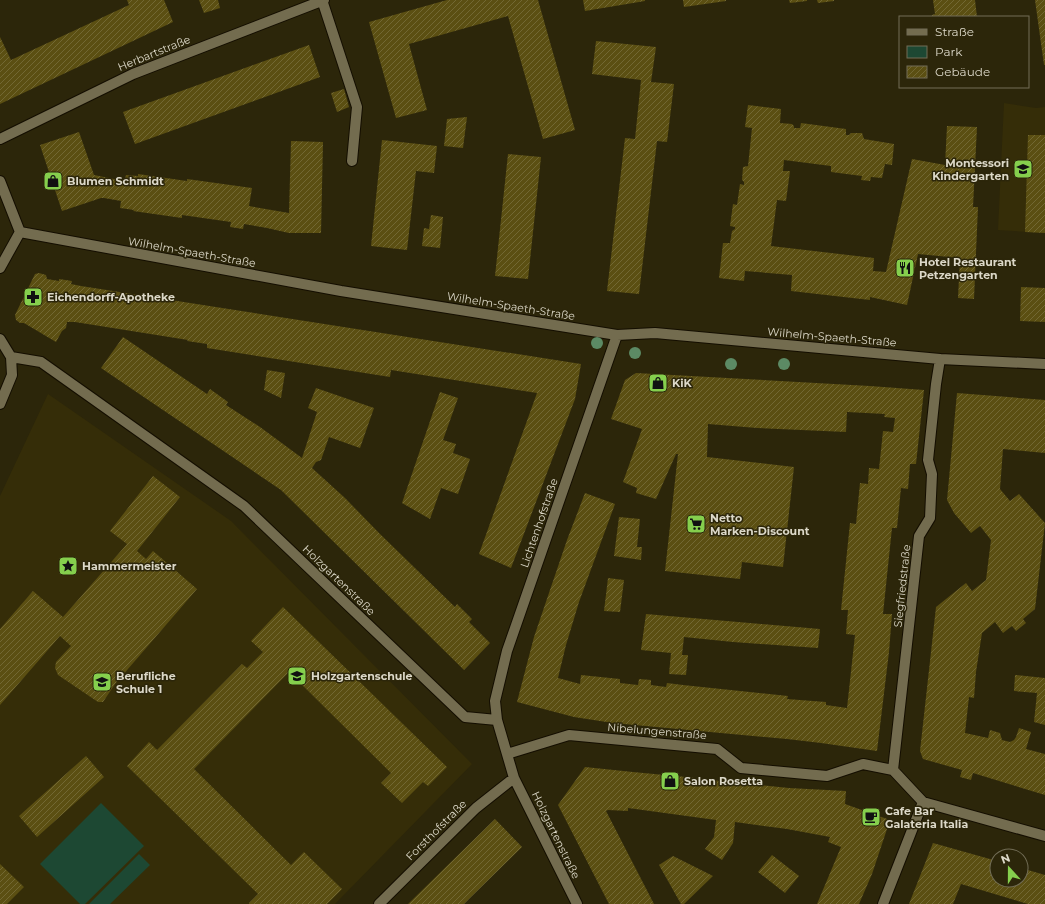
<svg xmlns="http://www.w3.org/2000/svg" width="1045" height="904" font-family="Montserrat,sans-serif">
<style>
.built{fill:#352d08}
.green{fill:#1d4833}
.building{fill:url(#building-hatch)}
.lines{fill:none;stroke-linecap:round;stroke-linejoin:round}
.minor-casing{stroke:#140e00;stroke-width:12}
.minor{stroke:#736c4f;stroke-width:10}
.tree{fill:#5c8a64}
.labels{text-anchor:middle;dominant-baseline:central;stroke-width:3;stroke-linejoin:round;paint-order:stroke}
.street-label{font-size:11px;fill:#dcd8c8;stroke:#2c260a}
.poi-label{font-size:11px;font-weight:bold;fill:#dcd8c8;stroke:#2c260a;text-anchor:start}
</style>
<defs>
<pattern id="building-hatch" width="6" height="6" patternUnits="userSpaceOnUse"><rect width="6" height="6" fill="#5b4f12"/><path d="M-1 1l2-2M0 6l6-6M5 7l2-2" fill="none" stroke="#726833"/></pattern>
</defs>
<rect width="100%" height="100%" fill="#2c260a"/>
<path class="built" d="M 1004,103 L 1036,108 L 1045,107 L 1045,233 L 998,230 Z
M 48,394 L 231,521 L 472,764 L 335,904 L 0,904 L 0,496 Z"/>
<path class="green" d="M 101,803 L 144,846 L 85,904 L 80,904 L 40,864 Z
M 139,854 L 150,865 L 110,904 L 89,904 Z"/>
<path class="building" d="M 127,0 L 164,0 L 173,22 L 0,104 L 0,37 L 11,60 L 129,5 Z
M 199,0 L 218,0 L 220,8 L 204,13 Z
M 447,0 L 538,0 L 575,130 L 543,139 L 508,16 L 409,44 L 427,110 L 396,118 L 369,22 Z
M 583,0 L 645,0 L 645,1 L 585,11 Z
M 683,0 L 726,0 L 726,1 L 684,7 Z
M 789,0 L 807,0 L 807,1 L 790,3 Z
M 817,0 L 834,0 L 834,1 L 818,3 Z
M 933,0 L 975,0 L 977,17 L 932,17 L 932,15 L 935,14 Z
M 1035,0 L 1045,0 L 1045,65 L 1044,65 Z
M 596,41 L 656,47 L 651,82 L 674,84 L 667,142 L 657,141 L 639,294 L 607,291 L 625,138 L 635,139 L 641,80 L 592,74 Z
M 309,45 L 320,77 L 135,144 L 123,112 Z
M 344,89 L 349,107 L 337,112 L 331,93 Z
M 748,105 L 781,109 L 780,123 L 792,124 L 794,126 L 794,128 L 800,128 L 801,123 L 846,129 L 846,135 L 849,135 L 851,133 L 862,133 L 864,139 L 894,144 L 892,165 L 885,164 L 882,178 L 871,177 L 870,181 L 861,180 L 862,176 L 831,172 L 831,166 L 784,160 L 783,171 L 790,171 L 786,201 L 777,200 L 771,246 L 874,258 L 873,271 L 886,272 L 912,159 L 945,165 L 947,126 L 977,127 L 973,207 L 978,207 L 974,299 L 958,298 L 960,258 L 918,254 L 907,305 L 870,297 L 870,300 L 791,291 L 792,275 L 745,271 L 744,281 L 719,278 L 723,243 L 730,243 L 732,231 L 735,229 L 735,227 L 730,226 L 733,204 L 737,205 L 740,184 L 744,185 L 744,182 L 742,180 L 743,167 L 748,166 L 752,128 L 745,127 Z
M 467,117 L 463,148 L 444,146 L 447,119 Z
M 79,132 L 94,175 L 124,181 L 126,175 L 138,176 L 138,174 L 187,181 L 187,179 L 252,188 L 249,206 L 289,213 L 291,141 L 323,142 L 321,233 L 289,233 L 267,228 L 244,224 L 243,229 L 230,227 L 231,222 L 182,215 L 182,218 L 133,211 L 134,210 L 120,208 L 121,201 L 104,198 L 101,198 L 62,211 L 40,145 Z
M 1028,135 L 1045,135 L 1045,233 L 1025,232 Z
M 382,140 L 437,146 L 434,173 L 416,171 L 407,250 L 371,246 Z
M 508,154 L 541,157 L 528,279 L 495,276 Z
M 431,215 L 443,217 L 440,248 L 422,246 L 424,228 L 429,229 Z
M 39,273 L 46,275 L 47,279 L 59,281 L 59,279 L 72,281 L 71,284 L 81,286 L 581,364 L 575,399 L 511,568 L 479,554 L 537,393 L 391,370 L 390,377 L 207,348 L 207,344 L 187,341 L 188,340 L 75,322 L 67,322 L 66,328 L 62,331 L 56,342 L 24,323 L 20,323 L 16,320 L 15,315 L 35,274 Z
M 1021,287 L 1045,288 L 1045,322 L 1020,321 Z
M 123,337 L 207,394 L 210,389 L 228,402 L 226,405 L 260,427 L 302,458 L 317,412 L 308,408 L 316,388 L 374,408 L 360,448 L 329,437 L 321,460 L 316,462 L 312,468 L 345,498 L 380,534 L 455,607 L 457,604 L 472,619 L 469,622 L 490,643 L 464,670 L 281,490 L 101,368 Z
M 267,370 L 285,373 L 281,398 L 264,390 Z
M 636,373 L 870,386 L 924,390 L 916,464 L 910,464 L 908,489 L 901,488 L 897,528 L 892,528 L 883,614 L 892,614 L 889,652 L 877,751 L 821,743 L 787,739 L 613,723 L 574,717 L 517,702 L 534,637 L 567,540 L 585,493 L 615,504 L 579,602 L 566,645 L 558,678 L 580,684 L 581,675 L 620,679 L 620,683 L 638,685 L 639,679 L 651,680 L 651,685 L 666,687 L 667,683 L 683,685 L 788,696 L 787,699 L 826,702 L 826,705 L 847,708 L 855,635 L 846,634 L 848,610 L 841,610 L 850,523 L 856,524 L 860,483 L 868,484 L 869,468 L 879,469 L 883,431 L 893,432 L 895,418 L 884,417 L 885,414 L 847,412 L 846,432 L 757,428 L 708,424 L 707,457 L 794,467 L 783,567 L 742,562 L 740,579 L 665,571 L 678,454 L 676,454 L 656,499 L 636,493 L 637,488 L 623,482 L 642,429 L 611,419 L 625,380 Z
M 440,392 L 458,398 L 443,440 L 456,444 L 453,453 L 470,459 L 458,494 L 441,488 L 430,519 L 402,503 Z
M 957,393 L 1045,400 L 1045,453 L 1003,449 L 1000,489 L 1010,501 L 1019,494 L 1045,523 L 1035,609 L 1023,619 L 1026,623 L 1016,631 L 1012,626 L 1003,633 L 995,622 L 982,633 L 976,672 L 974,698 L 969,697 L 965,733 L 988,738 L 990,730 L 1000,733 L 1002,740 L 1010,742 L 1014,740 L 1016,737 L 1019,728 L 1031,732 L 1026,749 L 1045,754 L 1045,795 L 973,773 L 971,780 L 960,777 L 962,770 L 923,759 L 920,751 L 936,607 L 966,583 L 972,591 L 986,580 L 991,540 L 980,526 L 971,533 L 954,513 L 947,500 Z
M 153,476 L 180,497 L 137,551 L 146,559 L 153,551 L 197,589 L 115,684 L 103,702 L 98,702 L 58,675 L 55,668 L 56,662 L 71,646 L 60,636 L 0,705 L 0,629 L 33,591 L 63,617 L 127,544 L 110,531 Z
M 619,517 L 640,519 L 637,547 L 642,547 L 641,560 L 614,556 Z
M 608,578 L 624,580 L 620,612 L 604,611 Z
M 283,607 L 447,767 L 428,786 L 423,782 L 402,803 L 381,783 L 391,773 L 289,672 L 194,769 L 291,865 L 304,852 L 342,889 L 327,904 L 249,904 L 249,903 L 258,894 L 127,766 L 149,742 L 157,750 L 242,664 L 247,668 L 263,652 L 251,641 Z
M 646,614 L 820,629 L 818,648 L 733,642 L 684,637 L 682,655 L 688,655 L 686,675 L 669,674 L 671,653 L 641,650 Z
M 1015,675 L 1045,678 L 1045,725 L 1034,722 L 1037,693 L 1014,691 Z
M 86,756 L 104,777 L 37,837 L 19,816 Z
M 585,767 L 633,772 L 686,777 L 738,783 L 789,788 L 846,791 L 845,804 L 890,820 L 872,874 L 859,904 L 817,904 L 841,847 L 828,842 L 830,837 L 787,829 L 735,822 L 733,843 L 722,860 L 705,849 L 714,837 L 716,820 L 628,808 L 628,811 L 608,810 L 606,811 L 654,904 L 609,904 L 558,805 Z
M 495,819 L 522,847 L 472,896 L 464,904 L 408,904 Z
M 933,843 L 997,861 L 997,880 L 1021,880 L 1021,868 L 1045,875 L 1045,904 L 1028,904 L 961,884 L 953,904 L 909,904 Z
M 772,855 L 799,876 L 785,893 L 758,872 Z
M 673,856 L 713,876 L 684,904 L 681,904 L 659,865 Z
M 0,864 L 24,887 L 7,904 L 0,904 Z"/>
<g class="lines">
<g class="minor-casing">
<path id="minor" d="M 322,0 L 357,107 L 352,161
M 0,139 L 133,74 L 324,0
M 0,181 L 20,232
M 20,232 L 341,291 L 617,335 L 655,333 L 940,359 L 1045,364
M 0,268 L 20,232
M 0,339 L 11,357 L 41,362 L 244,506 L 465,717 L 497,720
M 0,404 L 12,375 L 11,357
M 507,754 L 569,735 L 717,749 L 741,768 L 827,776 L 863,764 L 893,770 L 923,802 L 1045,836
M 893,770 L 919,536 L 930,518 L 932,474 L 928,460 L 936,384 L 940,359
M 379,904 L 476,808 L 514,778
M 577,904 L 514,778 L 497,720 L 495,701 L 507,651 L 617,335
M 883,904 L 923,802"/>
</g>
<use href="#minor" class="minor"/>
</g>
<g class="tree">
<circle cx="597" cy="343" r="6"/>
<circle cx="635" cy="353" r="6"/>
<circle cx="731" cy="364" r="6"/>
<circle cx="784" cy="364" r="6"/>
</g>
<defs>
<g id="school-square" transform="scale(1)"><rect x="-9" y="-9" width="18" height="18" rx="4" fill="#85cf4d" stroke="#2c260a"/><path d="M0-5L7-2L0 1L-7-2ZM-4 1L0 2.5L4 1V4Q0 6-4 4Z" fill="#111"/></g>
<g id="shop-square" transform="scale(1)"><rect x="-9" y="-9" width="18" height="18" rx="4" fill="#85cf4d" stroke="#2c260a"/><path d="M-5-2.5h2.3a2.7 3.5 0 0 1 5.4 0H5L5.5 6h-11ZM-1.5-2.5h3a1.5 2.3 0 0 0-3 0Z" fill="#111"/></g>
<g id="restaurant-square" transform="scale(1)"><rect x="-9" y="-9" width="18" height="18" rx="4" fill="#85cf4d" stroke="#2c260a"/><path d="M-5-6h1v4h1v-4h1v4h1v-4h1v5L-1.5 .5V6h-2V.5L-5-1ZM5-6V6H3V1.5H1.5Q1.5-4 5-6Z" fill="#111"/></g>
<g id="pharmacy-square" transform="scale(1)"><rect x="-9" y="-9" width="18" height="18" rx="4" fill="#85cf4d" stroke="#2c260a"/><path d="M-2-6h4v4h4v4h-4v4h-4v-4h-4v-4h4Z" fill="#111"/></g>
<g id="supermarket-square" transform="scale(1)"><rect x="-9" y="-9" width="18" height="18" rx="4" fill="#85cf4d" stroke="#2c260a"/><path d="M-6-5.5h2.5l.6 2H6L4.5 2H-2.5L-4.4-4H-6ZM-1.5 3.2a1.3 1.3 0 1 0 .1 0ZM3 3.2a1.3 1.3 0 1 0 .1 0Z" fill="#111"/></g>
<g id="sight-square" transform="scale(1)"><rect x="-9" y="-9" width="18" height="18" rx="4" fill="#85cf4d" stroke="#2c260a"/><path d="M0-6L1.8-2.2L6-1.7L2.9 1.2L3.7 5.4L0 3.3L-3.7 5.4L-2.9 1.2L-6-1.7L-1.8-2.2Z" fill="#111"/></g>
<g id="cafe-square" transform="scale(1)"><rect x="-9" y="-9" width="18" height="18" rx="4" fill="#85cf4d" stroke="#2c260a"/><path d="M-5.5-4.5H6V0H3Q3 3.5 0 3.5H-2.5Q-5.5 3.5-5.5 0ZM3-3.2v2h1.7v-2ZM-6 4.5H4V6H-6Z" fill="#111"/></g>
</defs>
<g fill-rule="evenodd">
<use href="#school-square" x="1023" y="169"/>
<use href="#shop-square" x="53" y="181"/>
<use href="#restaurant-square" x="905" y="268"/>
<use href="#pharmacy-square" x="33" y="297"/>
<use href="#shop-square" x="658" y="383"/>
<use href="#supermarket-square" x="696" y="524"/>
<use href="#sight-square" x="68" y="566"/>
<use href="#school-square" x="297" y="676"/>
<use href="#school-square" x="102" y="682"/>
<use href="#shop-square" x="670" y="781"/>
<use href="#cafe-square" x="871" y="817"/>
</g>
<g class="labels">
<g class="street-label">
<text transform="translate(154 53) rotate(-22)">Herbartstraße</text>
<text transform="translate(192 252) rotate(10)">Wilhelm-Spaeth-Straße</text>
<text transform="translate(511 306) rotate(9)">Wilhelm-Spaeth-Straße</text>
<text transform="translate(832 337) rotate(5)">Wilhelm-Spaeth-Straße</text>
<text transform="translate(539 523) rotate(-71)">Lichtenhofstraße</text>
<text transform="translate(339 580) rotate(44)">Holzgartenstraße</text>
<text transform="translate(902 586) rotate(-84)">Siegfriedstraße</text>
<text transform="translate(657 731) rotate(5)">Nibelungenstraße</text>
<text transform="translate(436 830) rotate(-45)">Forsthofstraße</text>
<text transform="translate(556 835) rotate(64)">Holzgartenstraße</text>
</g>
<g class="poi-label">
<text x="1009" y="163" text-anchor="end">Montessori<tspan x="1009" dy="13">Kindergarten</tspan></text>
<text x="67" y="181">Blumen Schmidt</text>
<text x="919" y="262">Hotel Restaurant<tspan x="919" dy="13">Petzengarten</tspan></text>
<text x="47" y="297">Eichendorff-Apotheke</text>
<text x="672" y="383">KiK</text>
<text x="710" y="518">Netto<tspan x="710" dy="13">Marken-Discount</tspan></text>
<text x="82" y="566">Hammermeister</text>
<text x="116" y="676">Berufliche<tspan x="116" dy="13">Schule 1</tspan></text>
<text x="311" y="676">Holzgartenschule</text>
<text x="684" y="781">Salon Rosetta</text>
<text x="885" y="811">Cafe Bar<tspan x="885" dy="13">Galateria Italia</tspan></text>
</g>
</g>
<rect x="899" y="16" width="130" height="72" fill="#2c260a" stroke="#726d56"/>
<rect x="907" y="29" width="20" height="6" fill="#736c4f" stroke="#726d56"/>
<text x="935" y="36" font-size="12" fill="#dcd8c8">Straße</text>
<rect x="907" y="46" width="20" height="12" fill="#1d4833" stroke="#726d56"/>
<text x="935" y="56" font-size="12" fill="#dcd8c8">Park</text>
<rect x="907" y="66" width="20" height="12" fill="url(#building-hatch)" stroke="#726d56"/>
<text x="935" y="76" font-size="12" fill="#dcd8c8">Gebäude</text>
<g transform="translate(1009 868) rotate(339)"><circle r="19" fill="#2c260a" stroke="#726d56"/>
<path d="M0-3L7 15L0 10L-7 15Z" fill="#85cf4d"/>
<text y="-6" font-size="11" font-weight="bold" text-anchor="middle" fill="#dcd8c8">N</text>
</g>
</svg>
